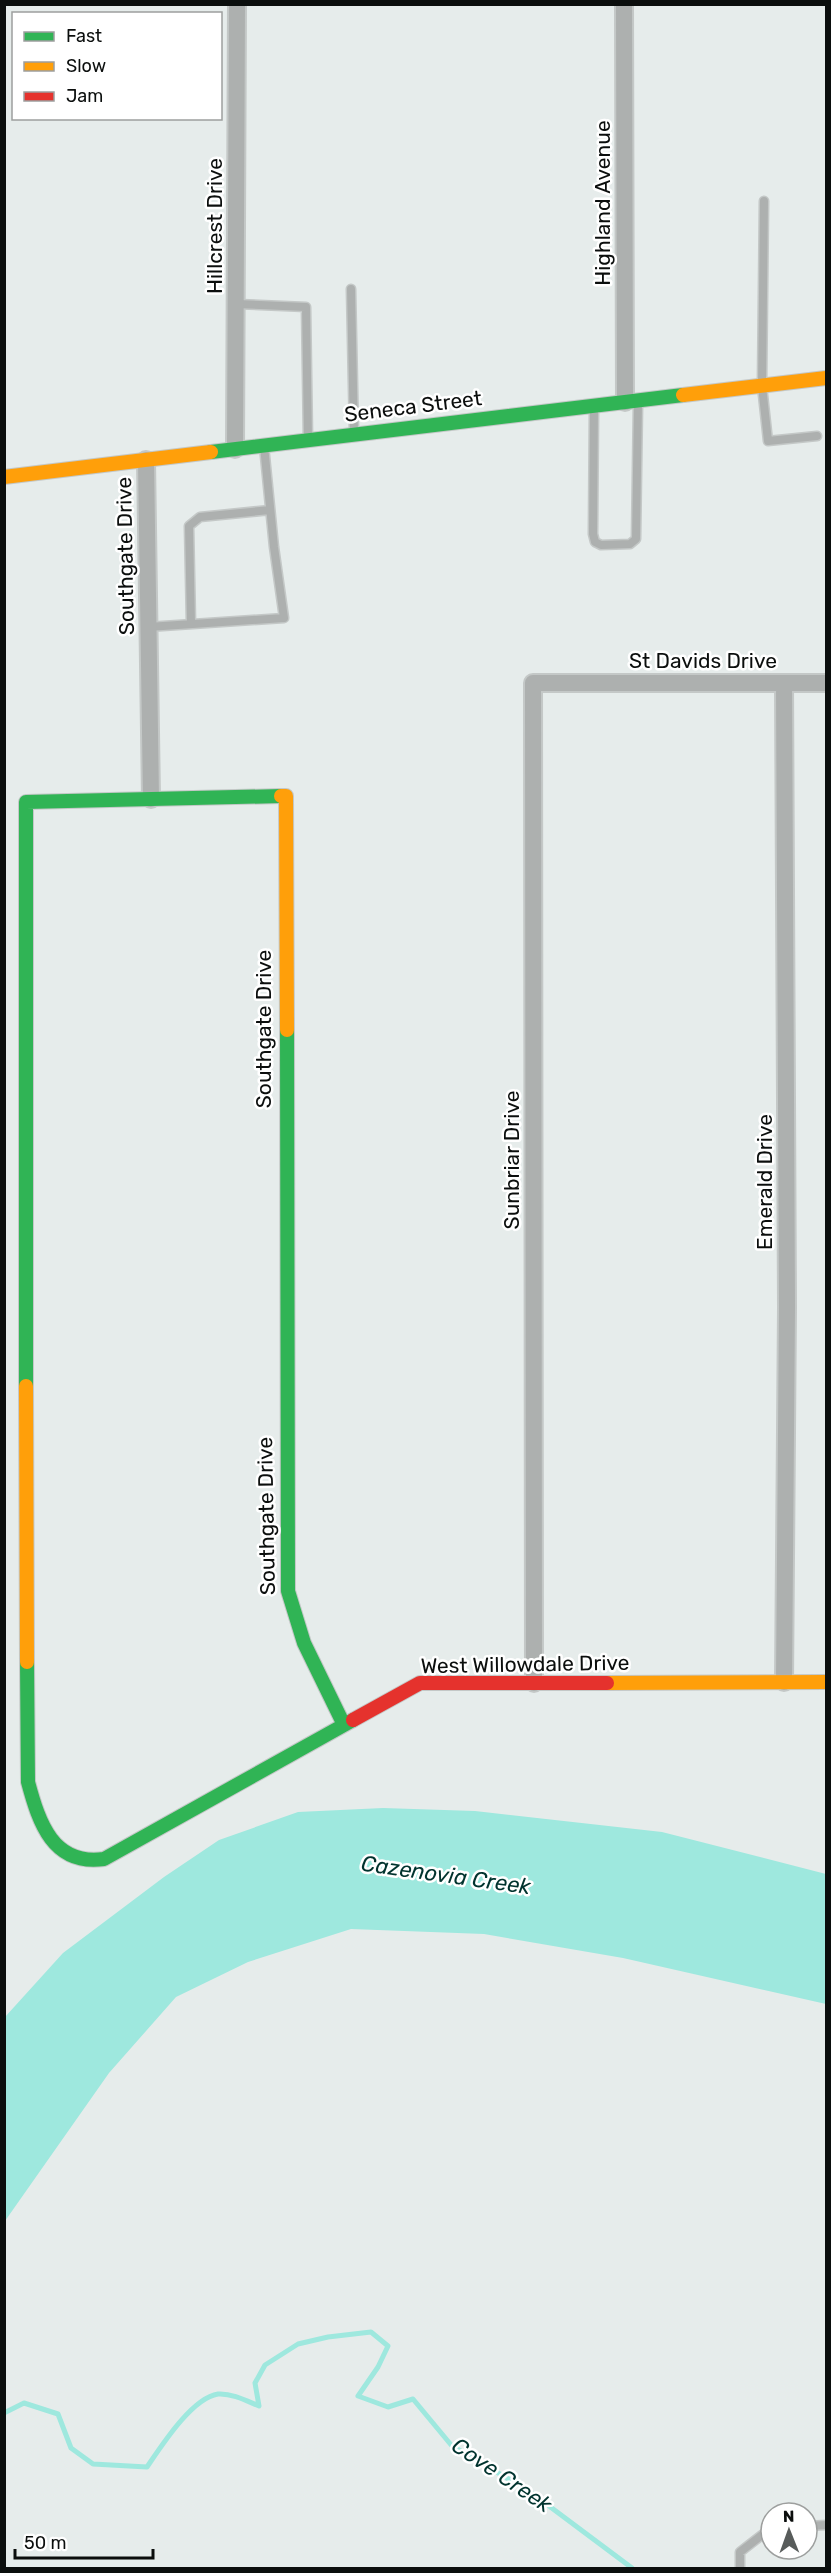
<svg xmlns="http://www.w3.org/2000/svg" width="831" height="2573" font-family="Rubik,sans-serif">
<style>
.water{fill:#9ee8de}
.lines{fill:none;stroke-linecap:round;stroke-linejoin:round}
.stream{stroke:#9ee8de;stroke-width:5}
.lane-casing{stroke:#c4c8c7;stroke-width:11}
.street-casing{stroke:#c4c8c7;stroke-width:20}
.fast-casing{stroke:#c4c8c7;stroke-width:16}
.slow-casing{stroke:#c4c8c7;stroke-width:16}
.jam-casing{stroke:#c4c8c7;stroke-width:16}
.lane{stroke:#adb0af;stroke-width:8}
.street{stroke:#adb0af;stroke-width:16}
.fast{stroke:#30b455;stroke-width:14}
.slow{stroke:#ff9f0a;stroke-width:14}
.jam{stroke:#e5322d;stroke-width:14}
.labels{text-anchor:middle;dominant-baseline:central;stroke-width:5;stroke-linejoin:round;paint-order:stroke}
.street-label{font-size:21px;fill:#0b0e0d;stroke:#fff}
.water-label{font-size:22px;font-style:italic;fill:#00332e;stroke:#fff}
</style>
<rect width="100%" height="100%" fill="#e6eceb"/>
<path class="water" d="M 383,1808 L 475,1811 L 662,1832 L 826,1874 L 826,2004 L 623,1958 L 484,1934 L 351,1929 L 248,1962 L 176,1997 L 109,2073 L 5,2221 L 5,2017 L 63,1953 L 164,1877 L 219,1840 L 298,1812 Z"/>
<g class="lines">
<path class="stream" d="M 4,2413 L 24,2403 L 58,2414 L 71,2448 L 93,2464 L 147,2467 C 162,2445 192,2398 218,2394 C 232,2393 247,2401 259,2406 L 255,2383 L 265,2365 L 298,2344 L 328,2337 L 371,2332 L 388,2346 L 378,2367 L 358,2396 L 388,2407 L 413,2399 L 452,2446 L 529,2491 L 632,2568"/>
<g class="lane-casing">
<path id="lane" d="M 764,201 L 762,386 L 768,441 L 817,436
M 351,289 L 354,434
M 236,304 L 306,307 L 308,440
M 594,406 L 593,534 L 595,542 L 601,545 L 630,544 L 636,539 L 638,403
M 191,624 L 189,526 L 200,517 L 270,510
M 148,627 L 284,618 L 274,547 L 264,446
M 807,2526 L 826,2525
M 740,2568 L 740,2552 L 771,2528"/>
</g>
<g class="street-casing">
<path id="street" d="M 624,4 L 625,402
M 235,449 L 237,4
M 146,460 L 151,799
M 784,683 L 787,1307 L 784,1682
M 534,1683 L 533,683 L 826,683"/>
</g>
<g class="fast-casing">
<path id="fast" d="M 211,452 L 683,395
M 287,1030 L 288,1591 L 304,1643 L 344,1725
M 26,1386 L 26,802 L 281,796
M 27,1662 L 28,1782 C 39,1823 53,1866 104,1859 L 353,1720"/>
</g>
<g class="slow-casing">
<path id="slow" d="M 683,395 L 826,378
M 4,477 L 211,452
M 281,796 L 286,796 L 287,1030
M 26,1386 L 27,1662
M 607,1683 L 826,1682"/>
</g>
<g class="jam-casing">
<path id="jam" d="M 353,1720 L 420,1683 L 607,1683"/>
</g>
<use href="#lane" class="lane"/>
<use href="#street" class="street"/>
<use href="#fast" class="fast"/>
<use href="#slow" class="slow"/>
<use href="#jam" class="jam"/>
</g>
<g class="labels">
<g class="street-label">
<text transform="translate(602 203) rotate(-90)">Highland Avenue</text>
<text transform="translate(214 226) rotate(-90)">Hillcrest Drive</text>
<text transform="translate(413 406) rotate(-7)">Seneca Street</text>
<text transform="translate(125 556) rotate(-91)">Southgate Drive</text>
<text x="703" y="660">St Davids Drive</text>
<text transform="translate(263 1029) rotate(-90)">Southgate Drive</text>
<text transform="translate(511 1160) rotate(-90)">Sunbriar Drive</text>
<text transform="translate(764 1182) rotate(-90)">Emerald Drive</text>
<text transform="translate(266 1516) rotate(-91)">Southgate Drive</text>
<text transform="translate(525 1664) rotate(-1)">West Willowdale Drive</text>
</g>
<g class="water-label">
<text transform="translate(446 1875) rotate(8)">Cazenovia Creek</text>
<text transform="translate(502 2475) rotate(34)">Cove Creek</text>
</g>
</g>
<rect width="831" height="2573" fill="none" stroke="#0b0e0d" stroke-width="12"/>
<rect x="12" y="12" width="210" height="108" fill="#ffffff" stroke="#9d9f9e" stroke-width="1.5"/>
<rect x="24" y="32" width="30" height="9" fill="#30b455" stroke="#9d9f9e" stroke-width="1.5"/>
<text x="66" y="42" font-size="18" fill="#0b0e0d">Fast</text>
<rect x="24" y="62" width="30" height="9" fill="#ff9f0a" stroke="#9d9f9e" stroke-width="1.5"/>
<text x="66" y="72" font-size="18" fill="#0b0e0d">Slow</text>
<rect x="24" y="92" width="30" height="9" fill="#e5322d" stroke="#9d9f9e" stroke-width="1.5"/>
<text x="66" y="102" font-size="18" fill="#0b0e0d">Jam</text>
<g transform="translate(789 2531) rotate(359)"><circle r="28" fill="#ffffff" stroke="#9d9f9e" stroke-width="1.5"/>
<path d="M0-4.5L10 22L0 15L-10 22Z" fill="#585c5b"/>
<text y="-9" font-size="16" font-weight="bold" text-anchor="middle" fill="#0b0e0d">N</text>
</g>
<path d="M15 2549v9h138v-9" fill="none" stroke="#0b0e0d" stroke-width="3"/>
<text x="24" y="2549" font-size="18" fill="#0b0e0d" stroke="#ffffff" stroke-width="4.5" paint-order="stroke">50 m</text>
</svg>
